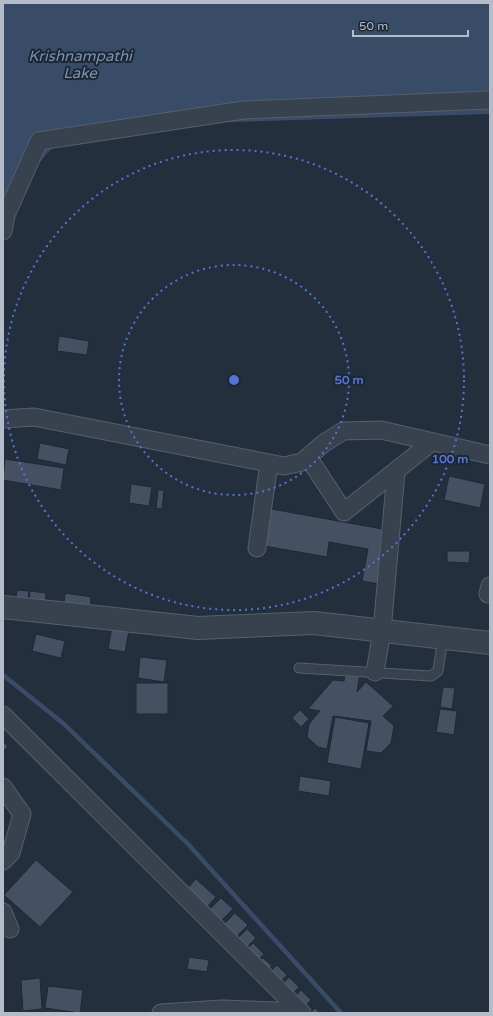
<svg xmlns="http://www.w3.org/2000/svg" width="493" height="1016" font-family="'Varela Round',sans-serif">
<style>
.water{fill:#394c67}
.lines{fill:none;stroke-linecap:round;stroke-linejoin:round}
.stream{stroke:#394c67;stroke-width:4.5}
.building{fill:#455162;stroke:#1f2835}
.service-casing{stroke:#565f6c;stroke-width:11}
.minor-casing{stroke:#565f6c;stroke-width:19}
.tertiary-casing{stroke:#565f6c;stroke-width:24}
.service{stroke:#38414e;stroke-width:9}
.minor{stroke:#38414e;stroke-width:17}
.tertiary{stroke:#38414e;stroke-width:22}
.ring{fill:none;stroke:#5274d3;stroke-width:2;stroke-dasharray:2 4}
.labels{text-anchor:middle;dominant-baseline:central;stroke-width:4;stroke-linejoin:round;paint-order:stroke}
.water-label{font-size:15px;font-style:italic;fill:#7c92b1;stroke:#1d2633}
.centre{fill:#5274d3;stroke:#1d2633;stroke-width:2}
.ring-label{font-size:12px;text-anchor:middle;font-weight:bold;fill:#5274d3;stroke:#1d2633;stroke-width:4;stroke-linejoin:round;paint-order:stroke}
</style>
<rect width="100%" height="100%" fill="#242f3e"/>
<path class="water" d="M 3,3 L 490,3 L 490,114 L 70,127 L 10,196 L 3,219 Z"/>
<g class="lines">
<path class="stream" d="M 3,675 L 64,724 L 188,844 L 341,1013"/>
</g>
<path class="building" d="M 59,336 L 89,341 L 87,355 L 57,351 Z
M 40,443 L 69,449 L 66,465 L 37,459 Z
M 5,459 L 64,468 L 61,490 L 3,480 Z
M 449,476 L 485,484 L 480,508 L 444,500 Z
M 131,484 L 152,487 L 149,506 L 129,503 Z
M 158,490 L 164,490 L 162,509 L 156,508 Z
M 266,508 L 388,530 L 379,584 L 362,581 L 368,549 L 329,542 L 327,557 L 259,545 Z
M 447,551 L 470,551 L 469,563 L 447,562 Z
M 17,590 L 29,591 L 28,600 L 16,599 Z
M 30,591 L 46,593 L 45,604 L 29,602 Z
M 65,593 L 91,597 L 90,607 L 64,603 Z
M 112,627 L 129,630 L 125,652 L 108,649 Z
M 36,634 L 65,641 L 61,658 L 32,651 Z
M 140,657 L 167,660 L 164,682 L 138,678 Z
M 347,666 L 361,668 L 357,692 L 366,682 L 393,706 L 383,716 L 394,726 L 391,743 L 381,753 L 366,751 L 371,721 L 333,716 L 327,749 L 318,747 L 307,737 L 309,724 L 320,711 L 308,709 L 333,680 L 344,681 Z
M 136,683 L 168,683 L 168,714 L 136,714 Z
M 443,687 L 455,688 L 452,709 L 440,707 Z
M 440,709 L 457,711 L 454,735 L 436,732 Z
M 300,710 L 309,719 L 301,727 L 292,718 Z
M 335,717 L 369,723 L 361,769 L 327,763 Z
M 3,742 L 8,746 L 3,752 Z
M 300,776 L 331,781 L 329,796 L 298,791 Z
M 36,860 L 73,892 L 40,927 L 4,895 Z
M 196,879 L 216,897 L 206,908 L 186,890 Z
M 221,898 L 233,909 L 219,923 L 207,912 Z
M 235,913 L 248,925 L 234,939 L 221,927 Z
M 247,929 L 256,938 L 244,950 L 235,941 Z
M 253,943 L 264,954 L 255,963 L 244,952 Z
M 189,957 L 209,960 L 207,972 L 187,969 Z
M 263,958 L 272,966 L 266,972 L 257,964 Z
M 277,965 L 287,975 L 277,985 L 267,975 Z
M 289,977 L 299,987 L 290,997 L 280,987 Z
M 40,978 L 42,1009 L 23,1011 L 21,980 Z
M 48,986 L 83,990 L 80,1013 L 45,1008 Z
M 301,990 L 311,1000 L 302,1010 L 292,1000 Z
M 315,1008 L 320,1013 L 310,1013 Z"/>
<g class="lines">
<g class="service-casing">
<path id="service" d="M 299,668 L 431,676 L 438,671 L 443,637"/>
</g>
<g class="minor-casing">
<path id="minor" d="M 3,231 L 6,215 L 39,141 L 244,110 L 489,100
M 3,419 L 34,417 L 284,466 L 302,462 L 324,443 L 343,431 L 381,430 L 490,455
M 308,457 L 344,512 L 432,442
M 257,548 L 269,463
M 488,594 L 490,586
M 375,672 L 382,631 L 396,472
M 3,715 L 302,1013
M 3,787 L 22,814 L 11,853 L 3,861
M 3,912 L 10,929
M 161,1013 L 222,1009 L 301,1012"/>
</g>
<g class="tertiary-casing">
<path id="tertiary" d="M 3,607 L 198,628 L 314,623 L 490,643"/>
</g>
<use href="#service" class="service"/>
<use href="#minor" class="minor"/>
<use href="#tertiary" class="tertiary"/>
</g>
<g class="ring">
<circle cx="234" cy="380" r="115"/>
<circle cx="234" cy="380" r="230"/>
</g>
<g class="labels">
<g class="water-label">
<text x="80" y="56">Krishnampathi<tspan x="80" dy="17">Lake</tspan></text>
</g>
</g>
<circle cx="234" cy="380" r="6" class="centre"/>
<g class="ring-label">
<text x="349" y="384">50 m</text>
<text x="450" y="463">100 m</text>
</g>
<rect width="493" height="1016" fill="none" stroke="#b4bcc9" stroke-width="8"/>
<path d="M353 30v6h115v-6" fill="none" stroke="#b4bcc9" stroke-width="2"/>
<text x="359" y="30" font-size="12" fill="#b4bcc9" stroke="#1d2633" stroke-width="3" paint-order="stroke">50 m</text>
</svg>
